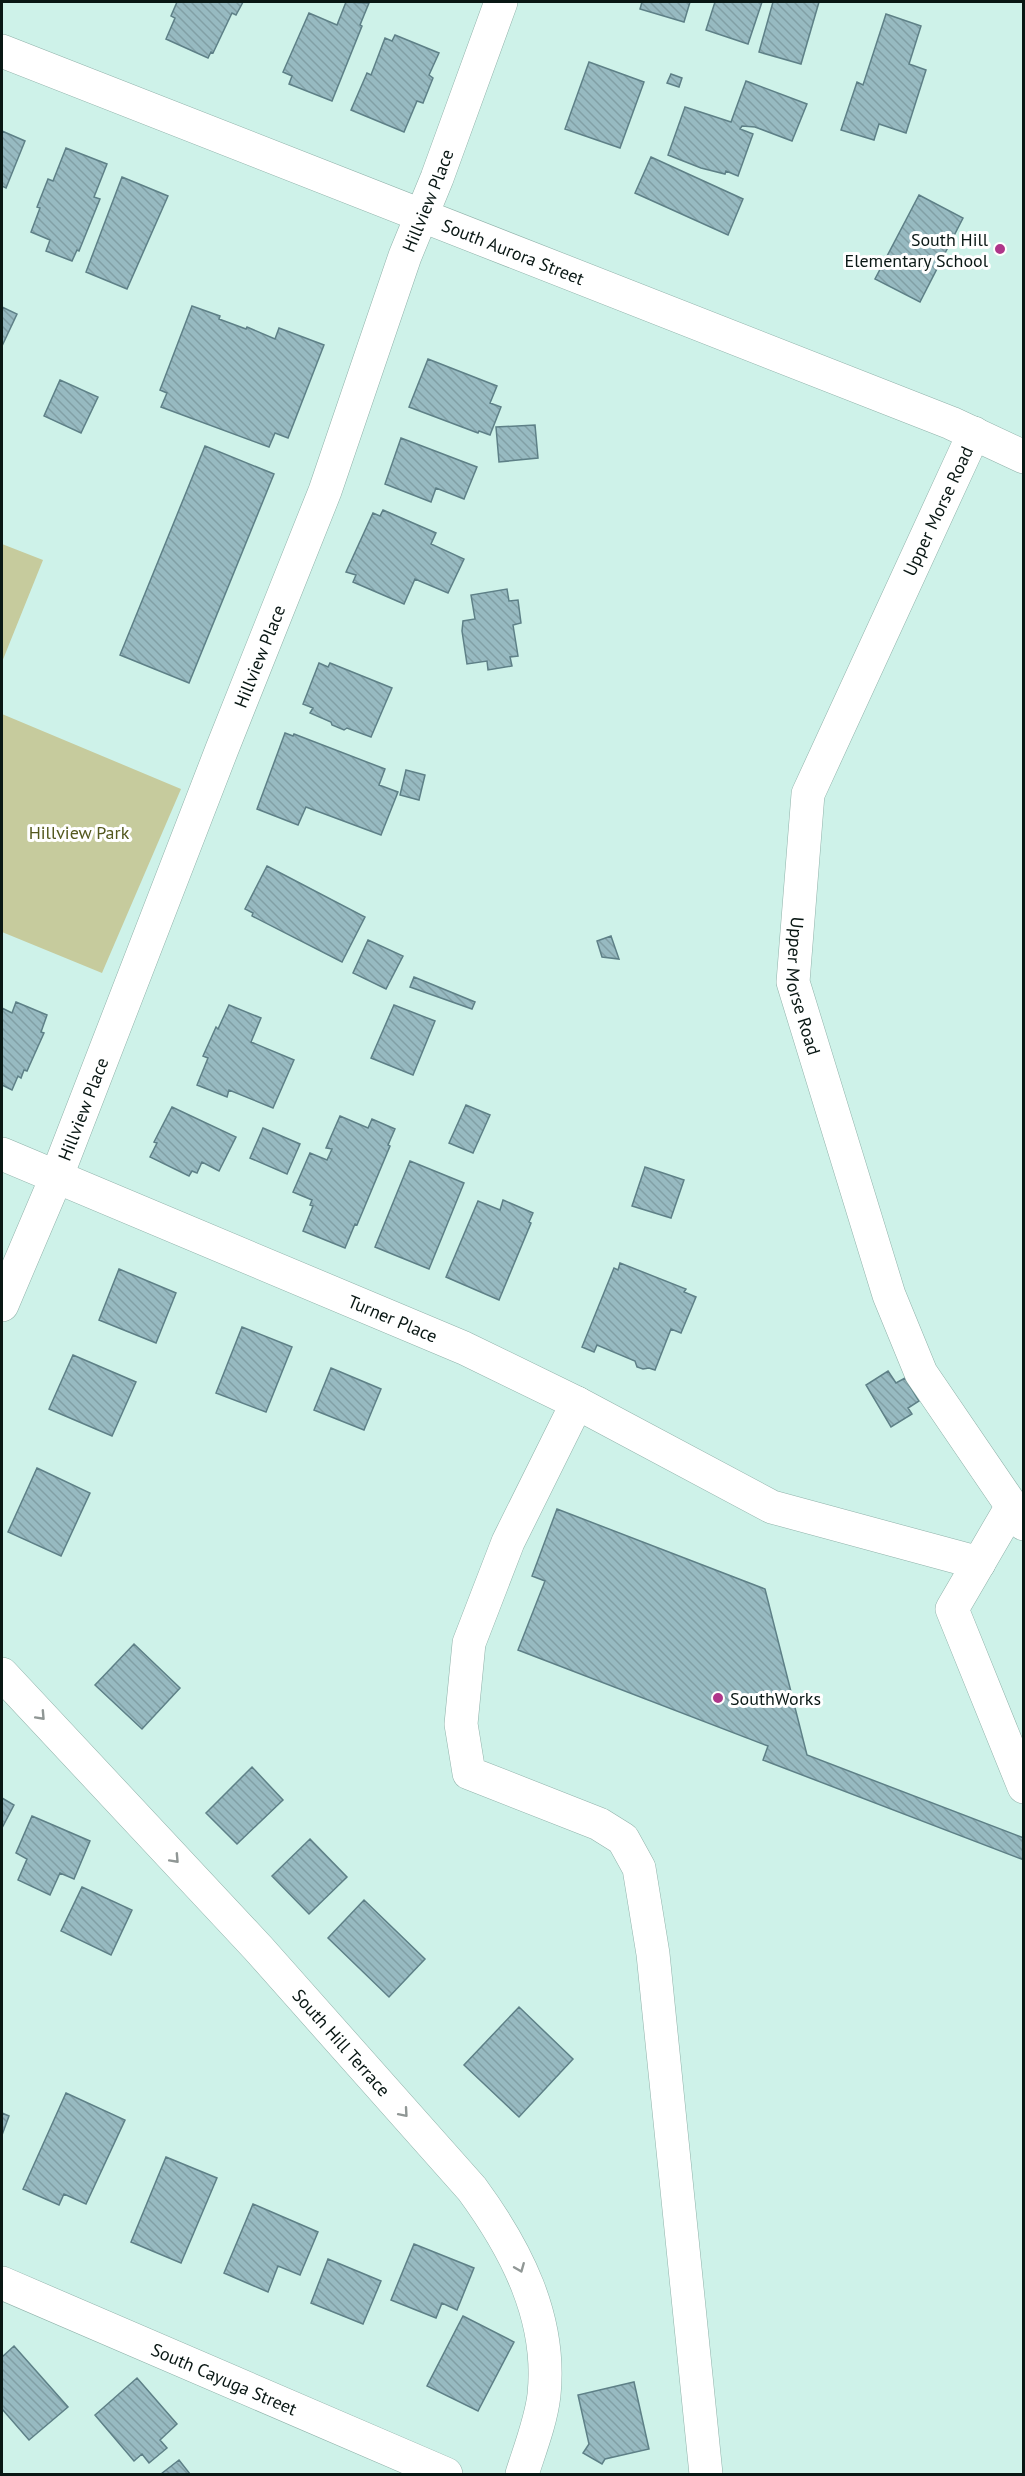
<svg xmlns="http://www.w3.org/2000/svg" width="1025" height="2476" font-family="'PT Sans',sans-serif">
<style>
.green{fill:#c6cb9d}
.building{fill:url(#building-back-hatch);stroke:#5e8087;stroke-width:1.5}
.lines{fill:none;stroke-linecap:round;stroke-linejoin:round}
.minor-casing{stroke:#90b2aa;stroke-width:34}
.major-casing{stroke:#90b2aa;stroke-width:34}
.minor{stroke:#fff;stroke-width:33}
.major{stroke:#fff;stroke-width:33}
.oneway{stroke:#909795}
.poi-dot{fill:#af368a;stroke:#fff;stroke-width:2}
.labels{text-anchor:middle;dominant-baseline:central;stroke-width:6;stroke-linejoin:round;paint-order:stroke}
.street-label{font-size:18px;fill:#091714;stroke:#fff}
.poi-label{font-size:18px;fill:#091714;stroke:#fff;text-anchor:end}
.park-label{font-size:18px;fill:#53581d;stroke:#fff}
</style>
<defs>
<pattern id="building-back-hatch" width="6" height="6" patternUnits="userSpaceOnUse" patternTransform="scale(1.5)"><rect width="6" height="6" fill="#97bac1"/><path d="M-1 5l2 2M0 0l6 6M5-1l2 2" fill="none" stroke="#819fa5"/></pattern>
</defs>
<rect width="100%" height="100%" fill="#cef2e9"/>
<path class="green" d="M 2,544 L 43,560 L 2,662 Z
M 2,714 L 181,789 L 102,973 L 2,932 Z"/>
<path class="building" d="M 177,2 L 243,2 L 236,15 L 232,13 L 213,53 L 211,52 L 208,58 L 166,39 L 175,18 L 171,16 Z
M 346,2 L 369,3 L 360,25 L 362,26 L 332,101 L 289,84 L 292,76 L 283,72 L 309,13 L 337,25 Z
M 642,2 L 690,2 L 684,22 L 640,9 Z
M 715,2 L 762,2 L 748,44 L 706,30 Z
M 773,2 L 819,2 L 801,64 L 759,52 Z
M 886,14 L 921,26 L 909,64 L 926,70 L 906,133 L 879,124 L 874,140 L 841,130 L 857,82 L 863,85 Z
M 395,35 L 439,53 L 429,75 L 433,78 L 423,103 L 417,101 L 404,132 L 351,110 L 367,73 L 371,75 L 385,38 L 392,41 Z
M 589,62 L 644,82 L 620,148 L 565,129 Z
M 671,74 L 682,78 L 679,87 L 667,83 Z
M 746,81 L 807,104 L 792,141 L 755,127 L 742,126 L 740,129 L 753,134 L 738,176 L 726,171 L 725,174 L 701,168 L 668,155 L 685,107 L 731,122 Z
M 2,131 L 25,141 L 6,188 L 2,186 Z
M 66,148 L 107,164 L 94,197 L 100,199 L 79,251 L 77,250 L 72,261 L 46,251 L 50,240 L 31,232 L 40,208 L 37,207 L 48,179 L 53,181 Z
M 651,157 L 743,199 L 728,235 L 635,193 Z
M 122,177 L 168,196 L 127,289 L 86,272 Z
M 919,195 L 963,218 L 920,302 L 875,279 Z
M 192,306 L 220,316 L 219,319 L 246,329 L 247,327 L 275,339 L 279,328 L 324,345 L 288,438 L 275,433 L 269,447 L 161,407 L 167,393 L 160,390 Z
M 2,307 L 17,314 L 2,346 Z
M 428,359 L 497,386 L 490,403 L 501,407 L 490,435 L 479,431 L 478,433 L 409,407 Z
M 60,380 L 98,397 L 81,433 L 44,416 Z
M 535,425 L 538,458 L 499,462 L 496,427 Z
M 401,438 L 477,467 L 464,499 L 436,488 L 431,502 L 385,484 Z
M 205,446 L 274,474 L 189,683 L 120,655 Z
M 383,510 L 436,533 L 431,544 L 464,559 L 448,593 L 415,579 L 404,604 L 353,582 L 356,575 L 346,572 L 373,513 L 380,516 Z
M 507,589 L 509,601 L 518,600 L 521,623 L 513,625 L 518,656 L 510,657 L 512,666 L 488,670 L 487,661 L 467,664 L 462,631 L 463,621 L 475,619 L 471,595 Z
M 319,663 L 328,667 L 330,663 L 392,688 L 371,737 L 347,728 L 344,730 L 332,725 L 331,722 L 310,713 L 313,708 L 303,704 Z
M 285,733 L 293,736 L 294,734 L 385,769 L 379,785 L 398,792 L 381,835 L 306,807 L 298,825 L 257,809 Z
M 406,770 L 425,775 L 419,800 L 400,795 Z
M 267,866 L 365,917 L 342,962 L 252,916 L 253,913 L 245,909 Z
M 611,936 L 619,959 L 602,957 L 597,941 Z
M 368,940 L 403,956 L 386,989 L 353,973 Z
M 414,977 L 475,1002 L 472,1009 L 410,987 Z
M 16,1002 L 47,1015 L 41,1032 L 44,1033 L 27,1071 L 24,1070 L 21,1078 L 18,1076 L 12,1090 L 2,1085 L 2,1008 L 12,1013 Z
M 229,1005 L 261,1018 L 251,1042 L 294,1060 L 273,1108 L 229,1090 L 227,1097 L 197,1085 L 208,1058 L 203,1056 L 216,1027 L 218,1029 Z
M 394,1005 L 435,1021 L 413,1075 L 371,1058 Z
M 466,1105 L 490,1115 L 473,1153 L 449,1143 Z
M 172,1107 L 236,1137 L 219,1171 L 202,1162 L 197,1173 L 192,1171 L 189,1176 L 150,1157 L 157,1143 L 154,1142 Z
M 340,1116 L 368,1128 L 372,1119 L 395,1129 L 388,1145 L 390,1146 L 357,1225 L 355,1224 L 345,1248 L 303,1231 L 313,1206 L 310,1205 L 312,1200 L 293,1192 L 310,1153 L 327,1160 L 332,1149 L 326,1148 Z
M 263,1128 L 300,1144 L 287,1174 L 250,1158 Z
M 410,1161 L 464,1183 L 429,1269 L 375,1247 Z
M 645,1167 L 684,1180 L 671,1218 L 632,1206 Z
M 503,1200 L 533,1213 L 529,1222 L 531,1223 L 499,1300 L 446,1277 L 478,1201 L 500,1210 Z
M 620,1263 L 686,1289 L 684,1292 L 696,1297 L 681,1333 L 671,1329 L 655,1370 L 649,1368 L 643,1369 L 637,1367 L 635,1361 L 597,1345 L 594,1352 L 582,1347 L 614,1268 L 618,1270 Z
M 119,1269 L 176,1293 L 156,1343 L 99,1320 Z
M 242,1327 L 292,1347 L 266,1412 L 216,1393 Z
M 73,1355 L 136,1382 L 112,1436 L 49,1409 Z
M 331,1368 L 381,1389 L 364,1430 L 314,1410 Z
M 888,1371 L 896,1383 L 905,1378 L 919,1401 L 908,1408 L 912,1414 L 891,1427 L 866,1385 Z
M 37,1468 L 90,1493 L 61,1556 L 8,1532 Z
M 557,1509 L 765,1589 L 807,1755 L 1024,1838 L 1024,1860 L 763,1760 L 768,1746 L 518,1650 L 545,1581 L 532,1576 Z
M 134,1644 L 180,1688 L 142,1729 L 95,1685 Z
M 252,1767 L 283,1800 L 237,1844 L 206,1813 Z
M 2,1798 L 14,1805 L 2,1828 Z
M 32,1816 L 90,1841 L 74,1879 L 60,1873 L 50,1895 L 18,1880 L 27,1859 L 16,1853 Z
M 310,1839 L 347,1877 L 309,1914 L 272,1876 Z
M 82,1887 L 132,1910 L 111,1955 L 61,1931 Z
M 364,1900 L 425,1959 L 389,1997 L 328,1938 Z
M 519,2007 L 573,2059 L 519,2117 L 464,2065 Z
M 66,2093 L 125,2120 L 86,2204 L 64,2194 L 59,2205 L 23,2189 Z
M 2,2113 L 9,2116 L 2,2135 Z
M 166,2157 L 217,2178 L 181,2263 L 131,2242 Z
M 253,2204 L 318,2232 L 300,2275 L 278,2266 L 268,2292 L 224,2273 Z
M 414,2244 L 474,2268 L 457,2310 L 442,2303 L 436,2318 L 391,2300 Z
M 328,2259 L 381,2281 L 363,2324 L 311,2303 Z
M 463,2316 L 514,2342 L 478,2411 L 427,2386 Z
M 14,2346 L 68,2407 L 29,2440 L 2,2409 L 2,2357 Z
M 137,2378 L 177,2424 L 160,2440 L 167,2448 L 149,2463 L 142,2454 L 134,2461 L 95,2415 Z
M 634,2382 L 649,2449 L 605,2459 L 602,2464 L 583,2453 L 589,2444 L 578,2395 Z
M 179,2460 L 190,2474 L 161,2474 Z"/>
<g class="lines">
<g class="minor-casing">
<g id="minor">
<path id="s1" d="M 974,433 L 808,794 L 793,982 L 889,1295 L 921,1373 L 1024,1524"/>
<path id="s2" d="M 2,1154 L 464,1348 L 577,1403 L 772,1507 L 979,1563"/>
<path id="s3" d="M 2,1305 L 56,1178 L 222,749 L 325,491 L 405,256 L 437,178 L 501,2"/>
<path d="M 577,1403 L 508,1542 L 469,1643 L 461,1724 L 469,1773 L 599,1824 L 623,1839 L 639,1868 L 653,1954 L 706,2474"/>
<path d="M 1012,1506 L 952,1609 L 1024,1787"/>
<path id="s4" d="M 2,1674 L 258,1948 L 472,2189 C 516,2249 552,2318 544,2395 C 541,2421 530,2449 522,2474"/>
<path id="s5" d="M 2,2283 L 446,2474"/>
</g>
</g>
<g class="major-casing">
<g id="major">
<path id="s6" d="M 2,51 L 951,423 L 1024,457"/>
</g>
</g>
<use href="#minor" class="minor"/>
<use href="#major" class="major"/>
</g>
<defs><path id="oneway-chevron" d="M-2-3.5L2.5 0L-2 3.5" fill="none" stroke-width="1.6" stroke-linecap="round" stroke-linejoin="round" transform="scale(1.5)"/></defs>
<g class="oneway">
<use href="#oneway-chevron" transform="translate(41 1716) rotate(47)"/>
<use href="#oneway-chevron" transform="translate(175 1859) rotate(47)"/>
<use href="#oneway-chevron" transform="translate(404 2113) rotate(49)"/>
<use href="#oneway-chevron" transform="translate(520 2268) rotate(68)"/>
</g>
<g class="poi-dot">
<circle cx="1000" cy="249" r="6"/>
<circle cx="718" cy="1698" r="6"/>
</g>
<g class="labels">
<g class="street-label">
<text stroke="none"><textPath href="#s3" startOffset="1184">Hillview Place</textPath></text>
<text stroke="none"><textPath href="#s6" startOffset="549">South Aurora Street</textPath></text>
<text transform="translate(938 511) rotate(-65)">Upper Morse Road</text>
<text stroke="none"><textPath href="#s3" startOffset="698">Hillview Place</textPath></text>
<text stroke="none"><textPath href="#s1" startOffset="591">Upper Morse Road</textPath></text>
<text stroke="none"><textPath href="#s3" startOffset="212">Hillview Place</textPath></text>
<text stroke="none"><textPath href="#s2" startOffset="424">Turner Place</textPath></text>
<text stroke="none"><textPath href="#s4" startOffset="501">South Hill Terrace</textPath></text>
<text stroke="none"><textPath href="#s5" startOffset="242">South Cayuga Street</textPath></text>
</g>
<g class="poi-label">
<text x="988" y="239">South Hill<tspan x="988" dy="21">Elementary School</tspan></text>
<text x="730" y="1698" text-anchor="start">SouthWorks</text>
</g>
<g class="park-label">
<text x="79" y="832">Hillview Park</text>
</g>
</g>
<rect width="1025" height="2476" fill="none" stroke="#091714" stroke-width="6"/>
</svg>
